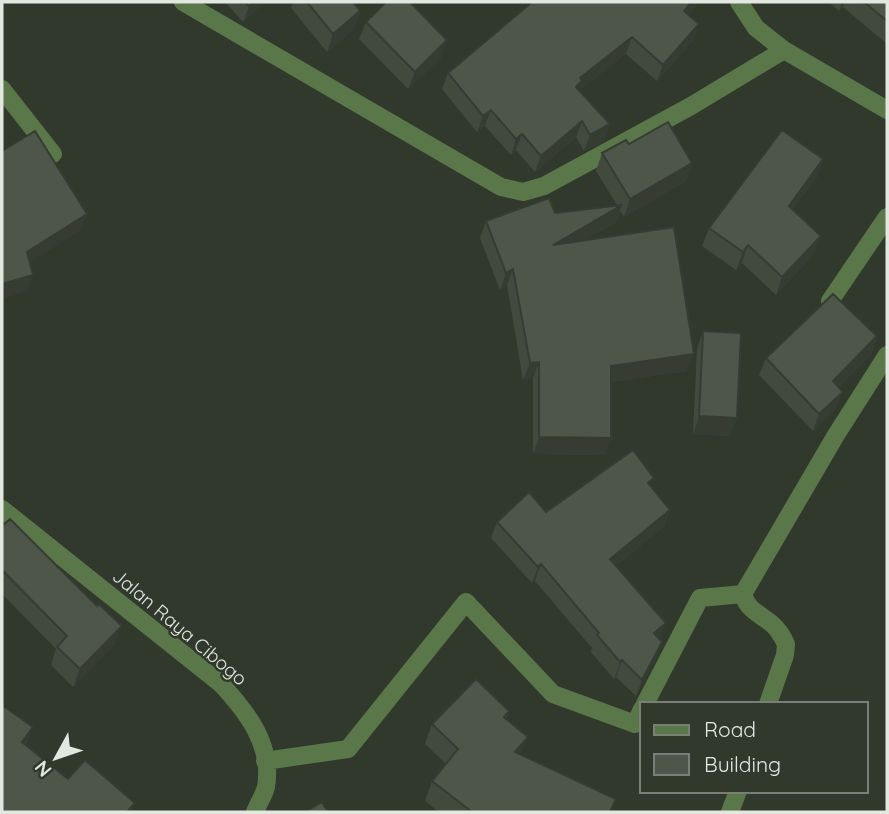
<svg xmlns="http://www.w3.org/2000/svg" width="889" height="814" font-family="Quicksand,sans-serif">
<style>
.lines{fill:none;stroke-linecap:round;stroke-linejoin:round}
.minor{stroke:#597749;stroke-width:18}
.wall{fill:#424a3e}
.shaded-wall{fill:#363c32}
.building{fill:#4d5648;stroke:#363c32;stroke-width:2}
.labels{text-anchor:middle;dominant-baseline:central;stroke-width:5;stroke-linejoin:round;paint-order:stroke}
.street-label{font-size:19px;fill:#e2e8e0;stroke:#31392c}
</style>
<rect width="100%" height="100%" fill="#31392c"/>
<g class="lines">
<path class="minor" d="M 183,2 L 501,187 L 523,192 L 544,186 L 691,106 L 784,50
M 739,2 L 756,28 L 784,50 L 887,110
M 2,89 L 53,154
M 830,301 L 887,217
M 2,509 L 221,684 C 247,712 273,745 266,787 C 264,795 258,804 255,812
M 645,704 L 700,598 L 743,594
M 768,704 L 785,655 L 786,644 C 782,636 779,630 772,624 C 760,614 747,610 743,594 L 836,435 L 887,355
M 265,761 L 348,749 L 466,602 L 553,694 L 635,724 L 642,709
M 730,812 L 738,791"/>
</g>
<path class="wall" d="M 225,2 L 265,2 L 243,22 Z
M 293,2 L 353,2 L 360,11 L 354,29 L 327,52 L 291,8 Z
M 699,2 L 688,15 L 693,41 L 657,81 L 626,54 L 579,90 L 610,124 L 604,141 L 584,151 L 576,137 L 535,172 L 516,150 L 511,155 L 485,126 L 477,132 L 442,89 L 448,73 Z
M 829,2 L 887,2 L 887,44 L 843,7 L 839,11 Z
M 366,22 L 441,58 L 408,89 L 359,39 Z
M 629,144 L 686,181 L 624,217 L 620,211 L 616,222 L 583,241 L 687,371 L 611,382 L 605,455 L 533,454 L 533,378 L 523,380 L 507,285 L 500,290 L 480,238 L 486,221 L 617,205 L 596,171 L 602,153 Z
M 823,159 L 817,177 L 792,210 L 814,254 L 776,295 L 742,263 L 736,270 L 702,246 L 709,228 Z
M 703,331 L 730,436 L 693,434 L 697,349 Z
M 877,336 L 871,354 L 838,387 L 836,409 L 813,431 L 759,375 L 766,358 Z
M 651,486 L 670,510 L 664,526 L 616,566 L 662,642 L 656,658 L 636,696 L 616,677 L 614,679 L 591,652 L 592,648 L 535,581 L 532,583 L 491,538 L 497,522 L 546,512 Z
M 2,526 L 115,644 L 73,687 L 51,665 L 56,649 L 2,594 Z
M 509,711 L 506,719 L 521,755 L 611,812 L 439,812 L 425,801 L 432,781 L 446,764 L 425,744 L 432,724 Z"/>
<path class="shaded-wall" d="M 253,2 L 265,2 L 243,22 L 249,6 Z
M 691,2 L 699,2 L 678,27 L 684,11 Z
M 842,2 L 845,2 L 843,7 L 839,11 Z
M 360,11 L 354,29 L 327,52 L 333,34 Z
M 699,24 L 693,41 L 657,81 L 663,65 Z
M 632,37 L 626,54 L 579,90 L 570,103 L 580,78 Z
M 447,40 L 441,58 L 408,89 L 415,72 Z
M 491,110 L 485,126 L 477,132 L 483,116 Z
M 582,121 L 576,137 L 535,172 L 541,156 Z
M 610,124 L 604,141 L 584,151 L 590,135 Z
M 522,134 L 516,150 L 511,155 L 516,139 Z
M 823,159 L 817,177 L 782,224 L 789,206 Z
M 692,163 L 686,181 L 624,217 L 630,199 Z
M 622,205 L 616,222 L 547,262 L 553,245 Z
M 87,214 L 81,230 L 20,269 L 27,252 Z
M 821,236 L 814,254 L 776,295 L 782,277 Z
M 748,245 L 742,263 L 736,270 L 743,252 Z
M 513,269 L 507,285 L 500,290 L 506,273 Z
M 33,275 L 27,291 L 2,299 L 2,284 Z
M 877,336 L 871,354 L 826,399 L 833,381 Z
M 694,354 L 687,371 L 605,383 L 611,366 Z
M 539,362 L 533,378 L 523,380 L 530,363 Z
M 843,392 L 836,409 L 813,431 L 819,414 Z
M 699,416 L 737,418 L 730,436 L 693,434 Z
M 539,437 L 611,438 L 605,455 L 533,454 Z
M 670,510 L 664,526 L 604,576 L 610,559 Z
M 541,564 L 535,581 L 532,583 L 538,567 Z
M 666,623 L 660,639 L 654,633 Z
M 122,626 L 115,644 L 73,687 L 80,669 Z
M 662,642 L 656,658 L 636,696 L 642,680 Z
M 622,660 L 616,677 L 614,679 L 620,662 Z
M 33,727 L 26,745 L 15,759 L 22,742 Z
M 528,737 L 520,756 L 515,752 Z
M 135,803 L 132,812 L 127,812 Z"/>
<path class="building" d="M 245,2 L 253,2 L 249,6 Z
M 307,2 L 353,2 L 360,11 L 333,34 Z
M 386,2 L 410,2 L 447,40 L 415,72 L 366,22 Z
M 532,2 L 691,2 L 684,11 L 699,24 L 663,65 L 632,37 L 580,78 L 582,81 L 576,87 L 610,124 L 590,135 L 582,121 L 541,156 L 522,134 L 516,139 L 491,110 L 483,116 L 448,73 Z
M 864,2 L 887,2 L 887,21 Z
M 668,122 L 692,163 L 630,199 L 602,153 L 626,140 L 629,144 Z
M 782,130 L 823,159 L 789,206 L 821,236 L 782,277 L 748,245 L 743,252 L 709,228 Z
M 35,131 L 87,214 L 27,252 L 33,275 L 2,284 L 2,151 Z
M 549,198 L 555,213 L 622,205 L 553,245 L 674,227 L 694,354 L 611,366 L 611,438 L 539,437 L 539,362 L 530,363 L 513,269 L 506,273 L 486,221 Z
M 833,294 L 877,336 L 833,381 L 843,392 L 819,414 L 766,358 Z
M 703,331 L 741,333 L 737,418 L 699,416 Z
M 633,450 L 654,478 L 648,483 L 670,510 L 610,559 L 666,623 L 654,633 L 662,642 L 642,680 L 622,660 L 620,662 L 597,635 L 599,633 L 541,564 L 538,567 L 497,522 L 529,492 L 546,512 Z
M 10,519 L 97,606 L 99,604 L 122,626 L 80,669 L 57,647 L 67,636 L 2,570 L 2,526 Z
M 476,679 L 509,711 L 504,717 L 528,737 L 515,752 L 616,799 L 610,812 L 472,812 L 432,781 L 458,749 L 432,724 Z
M 2,705 L 33,727 L 22,742 L 68,779 L 85,760 L 135,803 L 127,812 L 2,812 Z
M 322,802 L 328,812 L 305,812 Z"/>
<g class="labels">
<g class="street-label">
<text transform="translate(180 627) rotate(40)">Jalan Raya Cibogo</text>
</g>
</g>
<rect width="889" height="814" fill="none" stroke="#e2e8e0" stroke-width="7"/>
<rect x="640" y="702" width="228" height="91" fill="#31392c" stroke="#787f74" stroke-width="2"/>
<rect x="654" y="725" width="35" height="10" fill="#597749" stroke="#787f74" stroke-width="2"/>
<text x="704" y="737" font-size="21" fill="#e2e8e0">Road</text>
<rect x="654" y="754" width="35" height="21" fill="#4d5648" stroke="#787f74" stroke-width="2"/>
<text x="704" y="772" font-size="21" fill="#e2e8e0">Building</text>
<g transform="translate(56 758) rotate(230)" stroke="#31392c" stroke-width="5" paint-order="stroke">
<path d="M0-5L12 26L0 18L-12 26Z" fill="#e2e8e0"/>
<text y="-10" font-size="19" font-weight="bold" text-anchor="middle" fill="#e2e8e0">N</text>
</g>
</svg>
